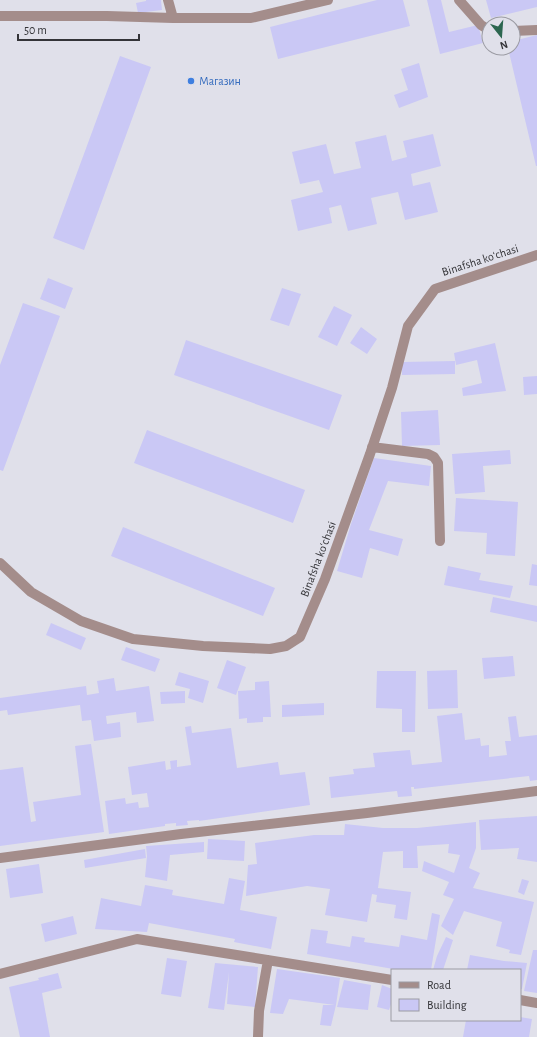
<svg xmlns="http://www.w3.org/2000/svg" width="537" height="1037" font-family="'Alegreya Sans',sans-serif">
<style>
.building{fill:#cac8f5}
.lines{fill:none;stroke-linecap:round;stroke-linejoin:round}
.minor{stroke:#a48d8b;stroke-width:10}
.shop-dot{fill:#3f7fe0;stroke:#e0e0ea;stroke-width:1.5}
.labels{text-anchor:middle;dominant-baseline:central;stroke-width:3;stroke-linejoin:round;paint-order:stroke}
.shop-label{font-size:12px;fill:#366cbe;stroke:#e0e0ea;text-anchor:start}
.street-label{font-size:12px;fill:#343438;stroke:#e0e0ea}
</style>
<rect width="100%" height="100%" fill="#e0e0ea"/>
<path class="building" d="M 146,0 L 161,0 L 162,10 L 138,13 L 136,3 L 146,1 Z
M 377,0 L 403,0 L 410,26 L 278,59 L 270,27 Z
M 427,0 L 441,0 L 449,32 L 478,25 L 483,43 L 440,54 Z
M 486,0 L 537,0 L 537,7 L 491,18 Z
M 537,35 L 537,166 L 536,166 L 508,48 L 513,48 L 513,41 Z
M 120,56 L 151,67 L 84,250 L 53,238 Z
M 419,63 L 428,97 L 399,108 L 394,95 L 408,90 L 401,69 Z
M 433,134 L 441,166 L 411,174 L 413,186 L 430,182 L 438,212 L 405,220 L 398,192 L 371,198 L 377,224 L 348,231 L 341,205 L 329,208 L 332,223 L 298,231 L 291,200 L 323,192 L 319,180 L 300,184 L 292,152 L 326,144 L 334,174 L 361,168 L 355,142 L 386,135 L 392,161 L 407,157 L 403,141 Z
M 48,278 L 73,288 L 65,309 L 40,299 Z
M 282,288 L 301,294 L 289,326 L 270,320 Z
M 23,303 L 60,316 L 3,471 L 0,470 L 0,365 Z
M 334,306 L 352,315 L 337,346 L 318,337 Z
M 361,327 L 377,339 L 367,354 L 350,343 Z
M 186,340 L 342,395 L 329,430 L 174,375 Z
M 495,343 L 506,391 L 463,396 L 462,388 L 482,383 L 477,360 L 456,365 L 454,353 Z
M 455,361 L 455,374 L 402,375 L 402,362 Z
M 537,376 L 537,394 L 524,395 L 523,377 Z
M 438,410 L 440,445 L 402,446 L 401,412 Z
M 147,430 L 305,490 L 293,523 L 134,463 Z
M 510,450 L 511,464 L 483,466 L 485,492 L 455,494 L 452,454 Z
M 374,458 L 431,466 L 429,486 L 388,481 L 369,530 L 403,539 L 398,556 L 370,548 L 362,578 L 337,571 L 351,524 Z
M 456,498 L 518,502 L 515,556 L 486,554 L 487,533 L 454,531 Z
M 123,527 L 275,588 L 263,616 L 111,556 Z
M 532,564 L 537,565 L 537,586 L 529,585 Z
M 448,566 L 481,573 L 479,580 L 513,586 L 510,598 L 444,585 Z
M 493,597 L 537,606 L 537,622 L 490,612 Z
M 51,623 L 86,638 L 81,650 L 46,635 Z
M 126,647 L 160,659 L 155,672 L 121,660 Z
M 513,656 L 515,676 L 484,679 L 482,658 Z
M 227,660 L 246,667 L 236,695 L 217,688 Z
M 457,670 L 458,708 L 428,709 L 427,671 Z
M 377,671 L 416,671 L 415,732 L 402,732 L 402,709 L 376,708 Z
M 179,672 L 209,681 L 203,703 L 188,698 L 190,689 L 175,685 Z
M 114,678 L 116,691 L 149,686 L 154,721 L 137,723 L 136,712 L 106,716 L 107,724 L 120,722 L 121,737 L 94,741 L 91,720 L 82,721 L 80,705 L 8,715 L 7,710 L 0,711 L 0,698 L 86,686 L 87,695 L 99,693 L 97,681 Z
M 269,681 L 271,717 L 263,717 L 263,722 L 247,723 L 247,718 L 239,719 L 238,691 L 255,690 L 255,682 Z
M 185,691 L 185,703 L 161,704 L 160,692 Z
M 324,703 L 324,715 L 282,717 L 282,705 Z
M 462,713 L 465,740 L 480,738 L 481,746 L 489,745 L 489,757 L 507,755 L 505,741 L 511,741 L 508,717 L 516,716 L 519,737 L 537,735 L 537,780 L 530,781 L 529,776 L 414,789 L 414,787 L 411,787 L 412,796 L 398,797 L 397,791 L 331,798 L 329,777 L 354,774 L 353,769 L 375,767 L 373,753 L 410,750 L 412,765 L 442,762 L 437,716 Z
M 191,726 L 192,733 L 231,728 L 237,768 L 278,762 L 280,775 L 305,772 L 310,805 L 199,821 L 199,820 L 187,821 L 188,825 L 176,826 L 176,823 L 165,824 L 165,826 L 109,834 L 105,801 L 125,798 L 126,804 L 138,802 L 139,808 L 149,807 L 147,793 L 132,795 L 128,767 L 165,761 L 166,770 L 171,769 L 170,761 L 177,760 L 177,767 L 191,765 L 185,727 Z
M 91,744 L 104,832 L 0,846 L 0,770 L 23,767 L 31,822 L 36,821 L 33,802 L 81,795 L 75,746 Z
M 537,816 L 537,862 L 517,859 L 519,848 L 481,850 L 479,820 Z
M 476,822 L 476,848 L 469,868 L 480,873 L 473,888 L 534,902 L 521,955 L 509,953 L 510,950 L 496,946 L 502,922 L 464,911 L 453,935 L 441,926 L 454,899 L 443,895 L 449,882 L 422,871 L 424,861 L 454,873 L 460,855 L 448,853 L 449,844 L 417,846 L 418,868 L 403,868 L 403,851 L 383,852 L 378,888 L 411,892 L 407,920 L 394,918 L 396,905 L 376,902 L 377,895 L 372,894 L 367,922 L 325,915 L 330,889 L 307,886 L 246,896 L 248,865 L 257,864 L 255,843 L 314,835 L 344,835 L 345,824 L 383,828 L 417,828 Z
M 208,839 L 245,841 L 244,861 L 207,859 Z
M 204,842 L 204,852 L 170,855 L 167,881 L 145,877 L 147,856 L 146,846 Z
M 145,849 L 146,858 L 85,868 L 84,860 Z
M 39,864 L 43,893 L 10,898 L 6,869 Z
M 229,878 L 245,881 L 240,910 L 277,917 L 271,949 L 234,942 L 235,939 L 149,923 L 147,932 L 95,929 L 101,898 L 141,906 L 145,885 L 173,890 L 172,895 L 224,904 Z
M 522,879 L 529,881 L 524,895 L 518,892 Z
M 432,913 L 440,915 L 431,970 L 399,970 L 307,954 L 311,929 L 328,931 L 326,943 L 350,947 L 352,936 L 365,938 L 364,942 L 399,947 L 401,935 L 427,940 Z
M 73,916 L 77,934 L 45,942 L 41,924 Z
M 446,937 L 453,940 L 443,970 L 433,970 L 437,956 Z
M 533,950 L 537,950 L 537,993 L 524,991 Z
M 470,955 L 504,961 L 527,963 L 522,989 L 520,989 L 520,970 L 467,970 Z
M 167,958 L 187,961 L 181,997 L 161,994 Z
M 215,963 L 258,967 L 255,1007 L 227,1004 L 229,972 L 224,1010 L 208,1008 Z
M 277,969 L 340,978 L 336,1005 L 331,1026 L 320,1025 L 323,1005 L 335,1005 L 289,999 L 283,1014 L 270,1013 Z
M 58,973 L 62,988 L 42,993 L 50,1037 L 20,1037 L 9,987 L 39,980 L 38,978 Z
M 344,980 L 371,985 L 368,1010 L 337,1007 Z
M 382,985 L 392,989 L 392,1001 L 389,1010 L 377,1007 Z
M 520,1017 L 532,1019 L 529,1037 L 463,1037 L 466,1020 L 520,1020 Z"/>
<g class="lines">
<path class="minor" d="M 168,0 L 173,18
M 459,0 L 481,25 L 489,30
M 0,16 L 107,16 L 173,18 L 251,18 L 328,0
M 513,31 L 537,30
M 372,447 L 428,454 L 434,457 L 438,463 L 440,541
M 0,563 L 31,592 L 81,621 L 133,639 L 203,646 L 270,649 L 286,646 L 300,637 L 325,579 L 370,454 L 392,388 L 408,326 L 435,289 L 537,255
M 0,858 L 181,834 L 367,813 L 537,791
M 0,974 L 137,939 L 392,980
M 520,1000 L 537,1003
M 258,1037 L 259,1011 L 268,960"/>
</g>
<circle class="shop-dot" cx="191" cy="81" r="4"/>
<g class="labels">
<g class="shop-label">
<text x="199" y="81">Магазин</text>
</g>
<g class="street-label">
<text transform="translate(480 260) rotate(-18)">Binafsha koʻchasi</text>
<text transform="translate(318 559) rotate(-69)">Binafsha koʻchasi</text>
</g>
</g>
<rect x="391" y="969" width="130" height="52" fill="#e0e0ea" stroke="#9b9ba3"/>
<rect x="399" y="982" width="20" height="6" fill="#a48d8b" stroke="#9b9ba3"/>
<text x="427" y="989" font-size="12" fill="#343438">Road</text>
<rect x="399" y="999" width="20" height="12" fill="#cac8f5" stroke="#9b9ba3"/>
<text x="427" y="1009" font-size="12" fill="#343438">Building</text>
<g transform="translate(501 36) rotate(163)"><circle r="19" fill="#e0e0ea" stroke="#9b9ba3"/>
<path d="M0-3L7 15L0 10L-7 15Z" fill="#2c6650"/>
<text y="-6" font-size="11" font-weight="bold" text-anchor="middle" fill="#343438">N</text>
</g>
<path d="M18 34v6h121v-6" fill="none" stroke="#343438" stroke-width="2"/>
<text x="24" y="34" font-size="12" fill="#343438" stroke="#e0e0ea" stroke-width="3" paint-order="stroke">50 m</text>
</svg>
